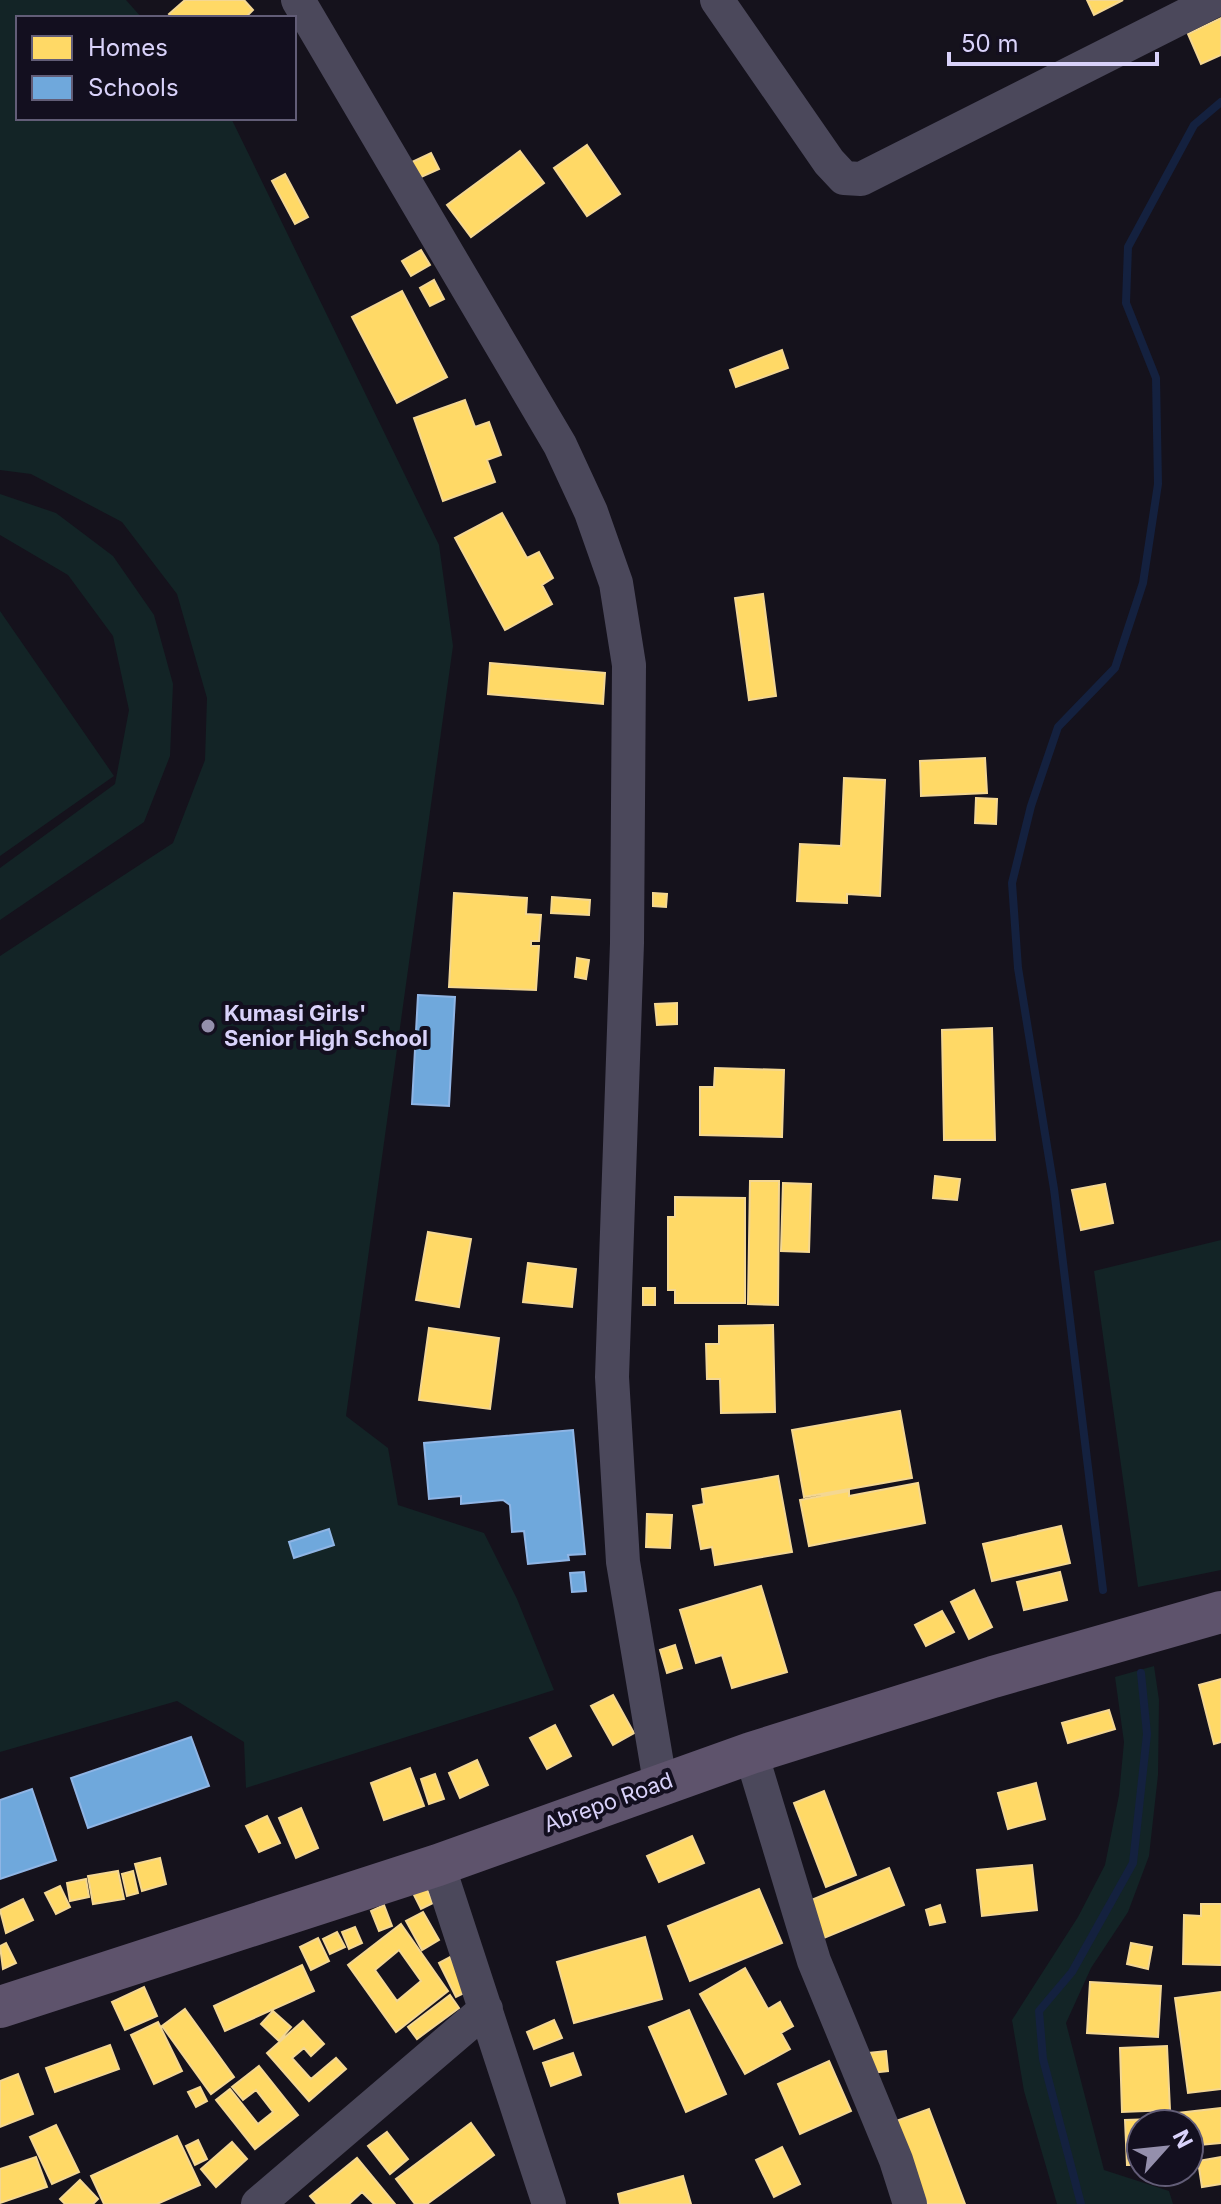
<svg xmlns="http://www.w3.org/2000/svg" width="1221" height="2204" font-family="Inter,sans-serif">
<style>
.green{fill:#132426}
.homes{fill:#ffd966;stroke:#f4d792;stroke-width:2;fill-rule:evenodd}
.schools{fill:#6fa8dc;stroke:#8fb5e5;stroke-width:2}
.lines{fill:none;stroke-linecap:round;stroke-linejoin:round}
.stream{stroke:#14213f;stroke-width:8}
.minor{stroke:#4b485b;stroke-width:34}
.major{stroke:#5e536c;stroke-width:42}
.poi-dot{fill:#948fac;stroke:#130f1f;stroke-width:3}
.labels{text-anchor:middle;dominant-baseline:central;stroke-width:8;stroke-linejoin:round;paint-order:stroke}
.poi-label{font-size:22px;font-weight:bold;fill:#d9d2fa;stroke:#130f1f;text-anchor:start}
.street-label{font-size:22px;fill:#d9d2fa;stroke:#130f1f}
</style>
<rect width="100%" height="100%" fill="#15121c"/>
<path class="green" d="M 0,0 L 126,0 L 142,18 L 18,18 L 18,118 L 231,118 L 439,545 L 453,646 L 346,1416 L 388,1448 L 398,1505 L 484,1533 L 517,1599 L 554,1690 L 246,1788 L 244,1742 L 177,1701 L 0,1752 L 0,956 L 173,843 L 205,760 L 207,698 L 177,594 L 122,522 L 31,474 L 0,470 Z
M 0,494 L 56,513 L 113,556 L 154,615 L 173,684 L 170,756 L 144,822 L 0,920 L 0,868 L 115,784 L 129,710 L 113,636 L 68,575 L 0,535 Z
M 0,611 L 114,776 L 0,856 Z
M 1221,1240 L 1221,1570 L 1138,1587 L 1094,1271 Z
M 1154,1666 L 1159,1700 L 1158,1775 L 1149,1856 L 1128,1912 L 1091,1968 L 1066,2023 L 1104,2170 L 1169,2191 L 1173,2204 L 1057,2204 L 1024,2091 L 1012,2020 L 1078,1917 L 1105,1865 L 1119,1795 L 1124,1742 L 1115,1677 Z"/>
<path class="homes" d="M 185,0 L 244,0 L 253,10 L 245,18 L 173,18 L 169,14 Z
M 1087,0 L 1123,0 L 1094,15 Z
M 1221,18 L 1221,55 L 1201,64 L 1188,34 Z
M 587,145 L 620,194 L 587,216 L 554,168 Z
M 520,151 L 544,183 L 471,237 L 447,205 Z
M 431,153 L 439,169 L 419,178 L 412,162 Z
M 285,174 L 308,217 L 295,224 L 272,181 Z
M 421,250 L 430,265 L 411,276 L 402,261 Z
M 434,280 L 444,299 L 430,306 L 420,288 Z
M 402,291 L 447,377 L 397,403 L 352,317 Z
M 782,350 L 788,368 L 736,387 L 730,370 Z
M 465,400 L 475,427 L 489,422 L 501,455 L 487,460 L 495,482 L 443,501 L 414,418 Z
M 502,513 L 527,558 L 539,552 L 553,578 L 542,585 L 552,604 L 505,630 L 455,538 Z
M 763,594 L 776,696 L 749,700 L 735,598 Z
M 490,663 L 605,673 L 603,704 L 488,694 Z
M 985,758 L 987,793 L 921,796 L 920,761 Z
M 844,778 L 885,780 L 880,896 L 847,894 L 847,903 L 797,901 L 800,844 L 841,846 Z
M 976,798 L 997,799 L 996,824 L 975,823 Z
M 454,893 L 527,898 L 526,914 L 541,915 L 539,941 L 531,941 L 531,946 L 539,946 L 536,990 L 449,987 Z
M 653,893 L 667,894 L 666,907 L 653,906 Z
M 552,897 L 590,900 L 589,915 L 551,913 Z
M 577,958 L 589,960 L 586,979 L 575,977 Z
M 677,1003 L 677,1024 L 657,1025 L 655,1004 Z
M 992,1028 L 995,1140 L 944,1140 L 942,1030 Z
M 715,1068 L 784,1070 L 782,1137 L 700,1135 L 700,1087 L 714,1087 Z
M 935,1176 L 960,1179 L 957,1200 L 933,1198 Z
M 750,1181 L 779,1181 L 778,1305 L 748,1304 Z
M 783,1183 L 811,1184 L 809,1252 L 781,1251 Z
M 1105,1184 L 1113,1223 L 1081,1230 L 1072,1190 Z
M 675,1197 L 745,1198 L 745,1303 L 675,1303 L 675,1290 L 668,1290 L 668,1217 L 675,1217 Z
M 428,1232 L 471,1239 L 459,1307 L 416,1300 Z
M 528,1263 L 576,1269 L 572,1307 L 523,1302 Z
M 643,1288 L 655,1288 L 655,1305 L 643,1305 Z
M 773,1325 L 775,1412 L 721,1413 L 720,1379 L 707,1379 L 706,1344 L 719,1344 L 719,1326 Z
M 429,1328 L 499,1338 L 490,1409 L 419,1400 Z
M 900,1411 L 912,1478 L 804,1497 L 792,1430 Z
M 778,1476 L 792,1552 L 715,1565 L 712,1547 L 701,1549 L 693,1506 L 704,1504 L 702,1489 Z
M 918,1483 L 925,1523 L 809,1546 L 800,1500 L 849,1491 L 849,1496 Z
M 647,1514 L 672,1515 L 670,1548 L 646,1547 Z
M 1061,1526 L 1070,1563 L 992,1581 L 983,1544 Z
M 1060,1572 L 1067,1600 L 1024,1610 L 1017,1582 Z
M 761,1586 L 787,1672 L 732,1688 L 722,1655 L 696,1663 L 680,1610 Z
M 974,1590 L 992,1627 L 969,1639 L 951,1602 Z
M 942,1611 L 954,1632 L 926,1646 L 915,1625 Z
M 675,1645 L 682,1668 L 667,1673 L 660,1650 Z
M 1221,1679 L 1221,1742 L 1214,1744 L 1199,1685 Z
M 613,1695 L 634,1733 L 613,1745 L 591,1706 Z
M 1109,1710 L 1115,1729 L 1068,1743 L 1062,1723 Z
M 555,1725 L 571,1756 L 547,1769 L 530,1738 Z
M 477,1760 L 488,1785 L 460,1798 L 449,1773 Z
M 410,1768 L 424,1806 L 384,1820 L 371,1783 Z
M 435,1774 L 444,1799 L 429,1804 L 421,1779 Z
M 1036,1783 L 1045,1819 L 1008,1829 L 998,1793 Z
M 824,1791 L 856,1875 L 826,1887 L 794,1803 Z
M 301,1808 L 318,1848 L 296,1858 L 279,1818 Z
M 267,1816 L 280,1843 L 259,1852 L 246,1826 Z
M 692,1836 L 704,1863 L 659,1882 L 647,1856 Z
M 160,1858 L 166,1884 L 142,1891 L 135,1864 Z
M 1032,1865 L 1037,1910 L 982,1916 L 977,1870 Z
M 889,1868 L 904,1905 L 819,1940 L 804,1903 Z
M 118,1871 L 124,1899 L 93,1904 L 88,1876 Z
M 133,1871 L 138,1893 L 127,1896 L 122,1874 Z
M 86,1879 L 89,1897 L 70,1901 L 67,1883 Z
M 60,1886 L 70,1907 L 56,1914 L 45,1893 Z
M 426,1887 L 433,1903 L 421,1909 L 413,1893 Z
M 759,1889 L 782,1943 L 690,1981 L 668,1926 Z
M 23,1899 L 33,1920 L 6,1933 L 0,1910 Z
M 1201,1904 L 1221,1904 L 1221,1965 L 1183,1964 L 1184,1915 L 1201,1916 Z
M 384,1905 L 392,1926 L 379,1931 L 371,1911 Z
M 940,1905 L 945,1922 L 930,1925 L 926,1910 Z
M 423,1912 L 439,1940 L 422,1950 L 406,1921 Z
M 401,1924 L 448,1991 L 396,2032 L 348,1965 ZM 399,1950 L 421,1981 L 397,2001 L 375,1970 Z
M 355,1927 L 362,1943 L 349,1949 L 342,1932 Z
M 337,1932 L 345,1947 L 330,1954 L 323,1939 Z
M 645,1937 L 662,1999 L 574,2023 L 557,1962 Z
M 318,1938 L 329,1961 L 311,1970 L 300,1947 Z
M 6,1943 L 16,1963 L 3,1969 L 0,1946 Z
M 1131,1943 L 1152,1947 L 1148,1969 L 1127,1964 Z
M 450,1957 L 468,1991 L 456,1997 L 439,1963 Z
M 302,1965 L 314,1991 L 225,2031 L 214,2006 Z
M 745,1968 L 768,2009 L 780,2002 L 793,2026 L 781,2033 L 790,2049 L 745,2074 L 700,1994 Z
M 1090,1982 L 1161,1986 L 1158,2037 L 1087,2033 Z
M 144,1987 L 157,2016 L 125,2030 L 112,2002 Z
M 1221,1992 L 1221,2089 L 1188,2093 L 1175,1998 Z
M 450,1995 L 459,2008 L 417,2039 L 408,2027 Z
M 185,2009 L 234,2077 L 211,2094 L 162,2026 Z
M 689,2010 L 726,2094 L 686,2112 L 649,2027 Z
M 273,2011 L 291,2027 L 279,2041 L 261,2024 Z
M 554,2020 L 562,2038 L 534,2049 L 527,2032 Z
M 303,2021 L 324,2044 L 311,2056 L 304,2048 L 292,2058 L 311,2079 L 336,2058 L 346,2069 L 309,2101 L 267,2053 Z
M 158,2022 L 182,2071 L 154,2084 L 131,2035 Z
M 110,2045 L 119,2069 L 55,2092 L 46,2068 Z
M 1167,2046 L 1170,2110 L 1122,2112 L 1120,2048 Z
M 886,2051 L 888,2071 L 871,2073 L 869,2053 Z
M 573,2053 L 581,2075 L 551,2086 L 543,2063 Z
M 829,2061 L 851,2111 L 800,2134 L 778,2084 Z
M 259,2066 L 298,2115 L 255,2149 L 216,2100 L 230,2089 L 258,2124 L 273,2112 L 256,2090 L 243,2100 L 232,2087 Z
M 18,2074 L 33,2114 L 0,2127 L 0,2081 Z
M 200,2087 L 207,2101 L 196,2107 L 188,2092 Z
M 1221,2108 L 1221,2143 L 1189,2146 L 1189,2124 L 1179,2124 L 1178,2113 Z
M 929,2109 L 965,2204 L 927,2204 L 896,2121 Z
M 1155,2119 L 1155,2124 L 1141,2124 L 1141,2165 L 1127,2165 L 1125,2120 Z
M 471,2123 L 494,2155 L 427,2204 L 415,2204 L 396,2179 Z
M 56,2125 L 79,2172 L 52,2184 L 30,2137 Z
M 387,2132 L 408,2159 L 390,2174 L 368,2146 Z
M 177,2136 L 200,2185 L 157,2204 L 104,2204 L 91,2176 Z
M 198,2140 L 207,2159 L 195,2165 L 186,2146 Z
M 232,2142 L 247,2159 L 216,2187 L 201,2169 Z
M 782,2147 L 800,2184 L 774,2197 L 756,2160 Z
M 36,2157 L 47,2187 L 0,2203 L 0,2169 Z
M 1221,2157 L 1221,2184 L 1202,2187 L 1198,2161 Z
M 357,2158 L 395,2204 L 374,2204 L 362,2192 L 349,2204 L 317,2204 L 310,2196 Z
M 683,2176 L 691,2204 L 620,2204 L 618,2194 Z
M 80,2180 L 98,2199 L 93,2204 L 65,2204 L 60,2199 Z"/>
<path class="schools" d="M 418,995 L 455,997 L 449,1106 L 412,1104 Z
M 573,1430 L 585,1554 L 568,1555 L 569,1560 L 528,1564 L 524,1531 L 512,1532 L 510,1505 L 503,1500 L 461,1504 L 461,1496 L 429,1499 L 424,1443 Z
M 329,1529 L 334,1545 L 294,1558 L 289,1542 Z
M 584,1572 L 586,1591 L 572,1592 L 570,1573 Z
M 191,1737 L 209,1786 L 88,1828 L 71,1778 Z
M 32,1789 L 56,1860 L 0,1879 L 0,1800 Z"/>
<g class="lines">
<path class="stream" d="M 1103,1590 L 1054,1189 L 1018,968 L 1012,883 L 1031,806 L 1058,727 L 1115,668 L 1143,583 L 1158,484 L 1156,378 L 1126,303 L 1128,247 L 1194,125 L 1221,102
M 1081,2204 L 1043,2059 L 1039,2011 L 1072,1972 L 1133,1863 L 1147,1734 L 1141,1673"/>
<path class="minor" d="M 298,0 L 560,445 L 591,512 L 616,583 L 629,665 L 627,943 L 612,1377 L 623,1562 L 660,1782
M 717,0 L 829,162 L 844,178 L 861,179 L 1216,0
M 751,1753 L 814,1961 L 896,2160 L 910,2204
M 438,1865 L 549,2204
M 258,2204 L 486,2009"/>
<path class="major" d="M 0,2007 L 438,1865 L 751,1753 L 993,1677 L 1221,1612"/>
</g>
<circle class="poi-dot" cx="208" cy="1026" r="8"/>
<g class="labels">
<g class="poi-label">
<text x="224" y="1013">Kumasi Girls'<tspan x="224" dy="25">Senior High School</tspan></text>
</g>
<g class="street-label">
<text transform="translate(608 1802) rotate(-20)">Abrepo Road</text>
</g>
</g>
<rect x="16" y="16" width="280" height="104" fill="#130f1f" stroke="#625d77" stroke-width="2"/>
<rect x="32" y="36" width="40" height="24" fill="#ffd966" stroke="#625d77" stroke-width="2"/>
<text x="88" y="56" font-size="24" fill="#d9d2fa">Homes</text>
<rect x="32" y="76" width="40" height="24" fill="#6fa8dc" stroke="#625d77" stroke-width="2"/>
<text x="88" y="96" font-size="24" fill="#d9d2fa">Schools</text>
<g transform="translate(1165 2148) rotate(63)"><circle r="38" fill="#130f1f" stroke="#625d77" stroke-width="2"/>
<path d="M0-6L14 30L0 20L-14 30Z" fill="#948fac"/>
<text y="-12" font-size="22" font-weight="bold" text-anchor="middle" fill="#d9d2fa">N</text>
</g>
<path d="M949 52v12h208v-12" fill="none" stroke="#d9d2fa" stroke-width="4"/>
<text x="961" y="52" font-size="24" fill="#d9d2fa" stroke="#130f1f" stroke-width="6" paint-order="stroke">50 m</text>
</svg>
